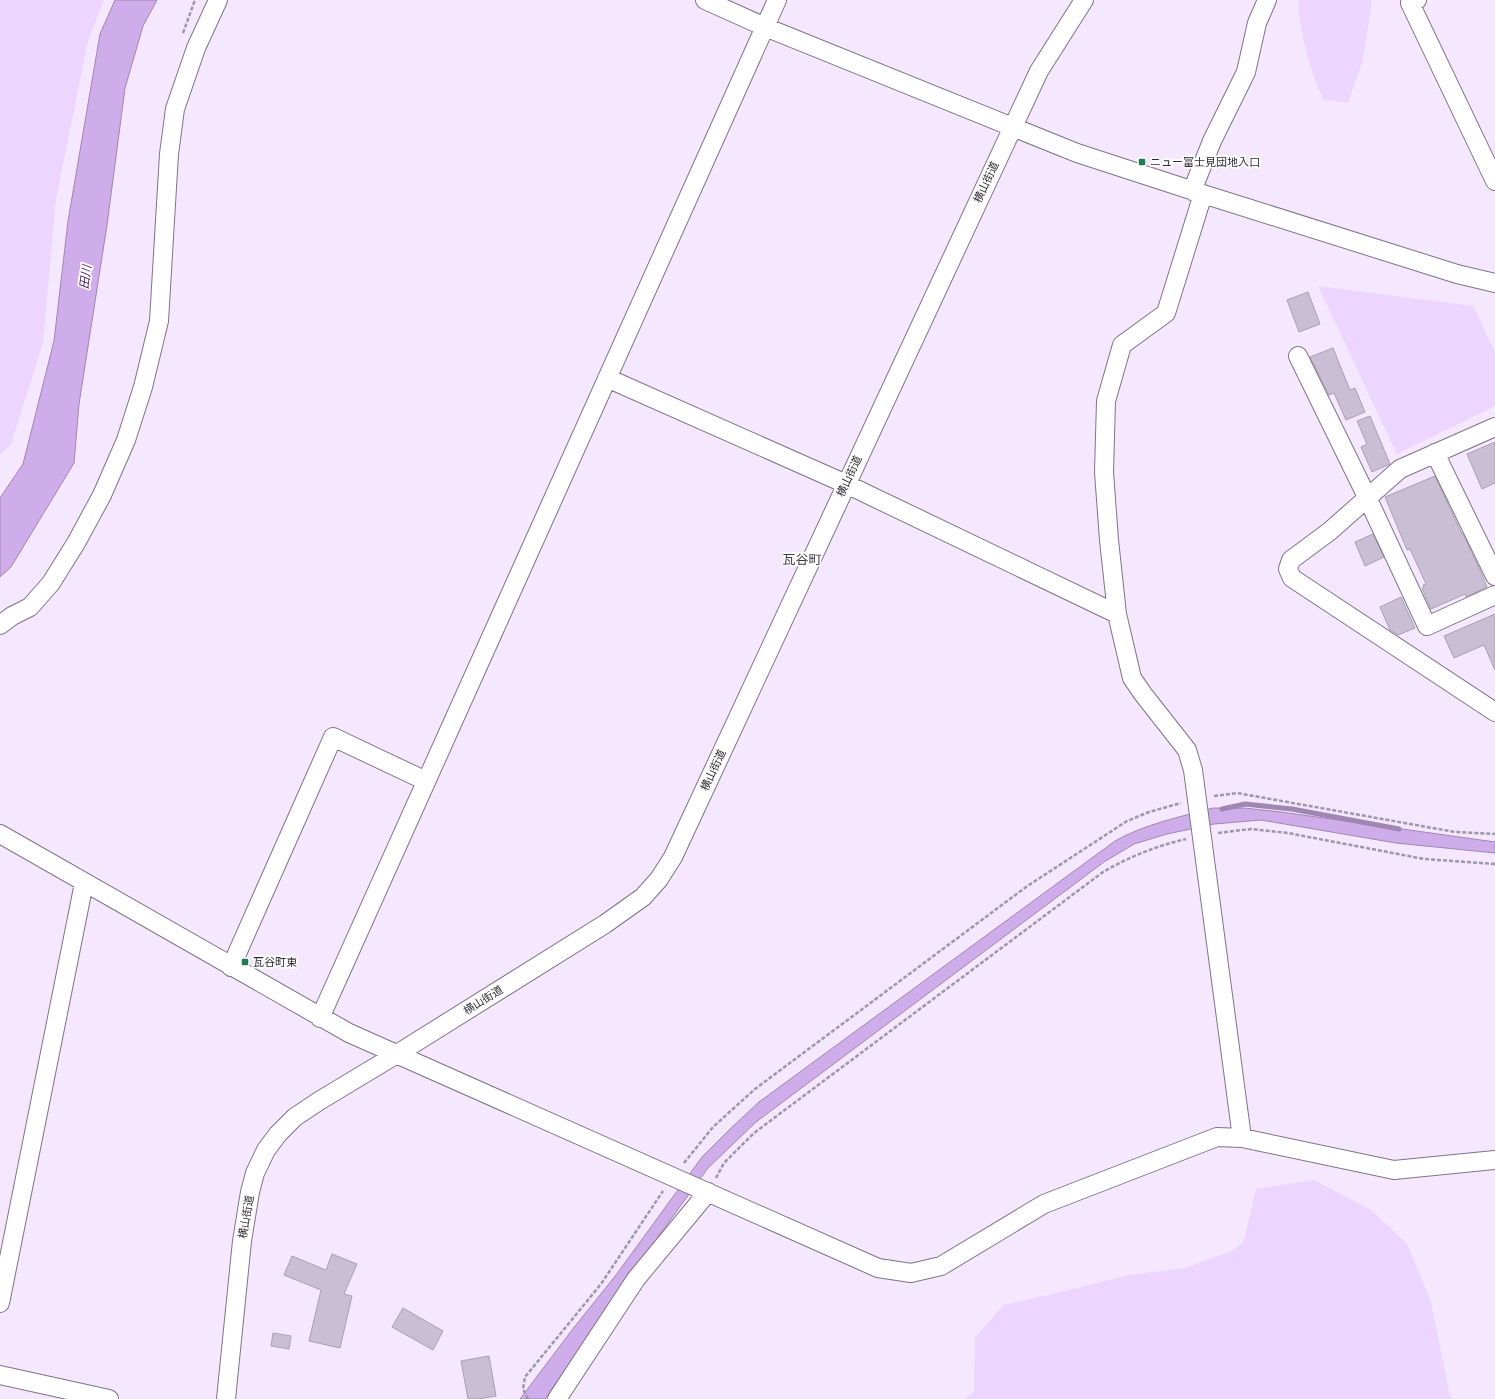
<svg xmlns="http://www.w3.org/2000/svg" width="1495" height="1399" font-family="'IBM Plex Sans','Noto Sans JP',sans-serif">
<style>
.green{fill:#ecd5ff}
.water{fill:#cfadea;stroke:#9f86b3}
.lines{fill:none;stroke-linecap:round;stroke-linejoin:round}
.stream{stroke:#9f86b3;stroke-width:5}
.building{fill:#c9bed3;stroke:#aa9fb3}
.minor-casing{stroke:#7e7488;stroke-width:20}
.path{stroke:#9f96a7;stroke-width:2.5;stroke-dasharray:4 2;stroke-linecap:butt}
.minor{stroke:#fff;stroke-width:18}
.poi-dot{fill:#1c7b52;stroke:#fff;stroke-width:1.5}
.labels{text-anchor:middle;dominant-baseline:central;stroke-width:3.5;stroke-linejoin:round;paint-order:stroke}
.poi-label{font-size:11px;fill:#2f2b33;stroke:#fff;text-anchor:start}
.street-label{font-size:11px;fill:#2f2b33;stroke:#fff}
.water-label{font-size:12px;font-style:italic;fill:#52276e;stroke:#fff}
.quarter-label{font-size:13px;fill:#403648;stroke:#fff}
</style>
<rect width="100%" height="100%" fill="#f4e7fe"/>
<path class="green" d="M 0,0 L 104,0 L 88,41 L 56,199 L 43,343 L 11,444 L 0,455 Z
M 1298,0 L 1372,0 L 1363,60 L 1348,103 L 1323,99 C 1309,68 1300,34 1298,0 Z
M 1318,286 L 1473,306 L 1495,352 L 1495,406 L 1397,454 Z
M 1314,1180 L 1371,1210 L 1407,1244 L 1431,1302 L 1450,1396 L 1453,1399 L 965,1399 L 974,1392 L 975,1337 L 1004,1305 L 1065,1291 L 1129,1275 L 1185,1268 L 1232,1251 L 1244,1241 L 1256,1189 Z"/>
<path class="water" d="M 115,0 L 157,0 L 143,26 L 125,88 L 107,225 L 79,404 L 74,463 L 11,567 L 0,577 L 0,498 L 23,464 L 54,341 L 68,221 L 100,34 Z
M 1213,808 L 1244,808 L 1281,812 L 1495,842 L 1495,853 L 1396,843 L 1261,820 L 1214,824 L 1167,834 L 1134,844 L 1104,862 L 756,1122 L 708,1168 L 624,1284 L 545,1399 L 520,1399 L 572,1330 L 616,1275 L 702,1157 L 729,1130 L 759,1102 L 1115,841 C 1145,824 1180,817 1213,808 Z"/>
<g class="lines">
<path class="stream" d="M 1222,809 L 1245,804 L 1292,809 L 1399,829"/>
</g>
<path class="building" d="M 1308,292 L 1320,324 L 1299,332 L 1287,300 Z
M 1333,348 L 1350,390 L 1355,388 L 1365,412 L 1346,420 L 1334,393 L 1329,395 L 1310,357 Z
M 1370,416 L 1390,464 L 1372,472 L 1361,447 L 1367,444 L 1357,421 Z
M 1495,442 L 1495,483 L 1482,489 L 1467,454 Z
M 1435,476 L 1462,534 L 1463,534 L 1480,570 L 1487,587 L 1466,597 L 1465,594 L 1431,609 L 1422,588 L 1424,587 L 1423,585 L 1426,584 L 1410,549 L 1407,550 L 1385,497 Z
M 1373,534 L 1384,557 L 1365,566 L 1355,542 Z
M 1401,597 L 1415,628 L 1398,635 L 1390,630 L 1380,607 Z
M 1495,614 L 1495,670 L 1484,645 L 1454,658 L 1444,636 Z
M 332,1254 L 357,1264 L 344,1294 L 352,1296 L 340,1348 L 309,1341 L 321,1290 L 284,1275 L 292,1256 L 326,1270 Z
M 403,1308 L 443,1331 L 433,1350 L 392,1327 Z
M 273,1333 L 291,1336 L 289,1349 L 271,1346 Z
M 489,1356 L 496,1396 L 479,1399 L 468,1399 L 461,1361 Z"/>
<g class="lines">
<g class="minor-casing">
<path id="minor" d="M 705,0 L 765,27 L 1077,153 L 1203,194 L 1457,274 L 1495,283
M 1417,0 L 1410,3 L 1495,181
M 1192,191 L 1212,141 L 1246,72 L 1257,23 L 1267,0
M 1203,194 L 1166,313 L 1122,345 L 1106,401 L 1104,472 L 1109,540 L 1117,614 L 1132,678 L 1143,694 L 1187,750 L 1193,770 L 1242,1138
M 1298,356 L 1367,497 L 1427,626 L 1495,595
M 607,378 L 846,484 L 1117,614
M 1495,427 L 1400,469 L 1330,531 L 1291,560 L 1288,569 L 1292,578 L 1495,712
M 1435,453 L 1495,576
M 0,625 L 12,616 L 30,607 L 51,583 L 76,543 L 102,495 L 126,440 L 143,387 L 159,321 L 169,154 L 175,109 L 196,48 L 218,0
M 0,834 L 349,1033 L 878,1268 L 911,1273 L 941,1266 L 1044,1204 L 1217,1137 L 1242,1138 L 1394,1170 L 1495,1160
M 231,967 L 333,737 L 426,781
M 320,1018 L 777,0
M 0,1303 L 84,883
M 0,1375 L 109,1399
M 226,1399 L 242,1241 L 250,1192 L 255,1173 L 266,1150 L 278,1134 L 295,1117 L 319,1101 L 397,1054 L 605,924 L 643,897 L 659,879 L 673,857 L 1039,71 L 1084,0
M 557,1399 L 636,1279 L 708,1192"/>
</g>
<path class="path" d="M 183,33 L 195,0
M 1214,796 L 1237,793 L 1455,832 L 1495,834
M 1218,833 L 1251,829 L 1288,833 L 1424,859 L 1495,864
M 684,1163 L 713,1127 L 755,1089 L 1026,887 L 1127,821 L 1149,812 L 1181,803
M 716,1178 L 724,1163 L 754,1133 L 1103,872 C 1129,857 1156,846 1186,839
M 528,1399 L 523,1389 L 525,1377 L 601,1284 L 663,1191"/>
<use href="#minor" class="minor"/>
</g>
<g class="poi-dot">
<rect x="1138" y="158" width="8" height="8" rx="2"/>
<rect x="241" y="958" width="8" height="8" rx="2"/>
</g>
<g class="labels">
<g class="poi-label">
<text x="1150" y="162">ニュー富士見団地入口</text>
<text x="253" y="962">瓦谷町東</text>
</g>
<g class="street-label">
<text transform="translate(986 182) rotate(-65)">横山街道</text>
<text transform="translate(849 476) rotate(-65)">横山街道</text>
<text transform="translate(713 770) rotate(-65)">横山街道</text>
<text transform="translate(483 1000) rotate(-32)">横山街道</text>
<text transform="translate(246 1217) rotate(-80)">横山街道</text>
</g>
<g class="water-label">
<text transform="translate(85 277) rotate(-83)">田川</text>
</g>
<g class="quarter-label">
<text x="802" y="559">瓦谷町</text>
</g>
</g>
</svg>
